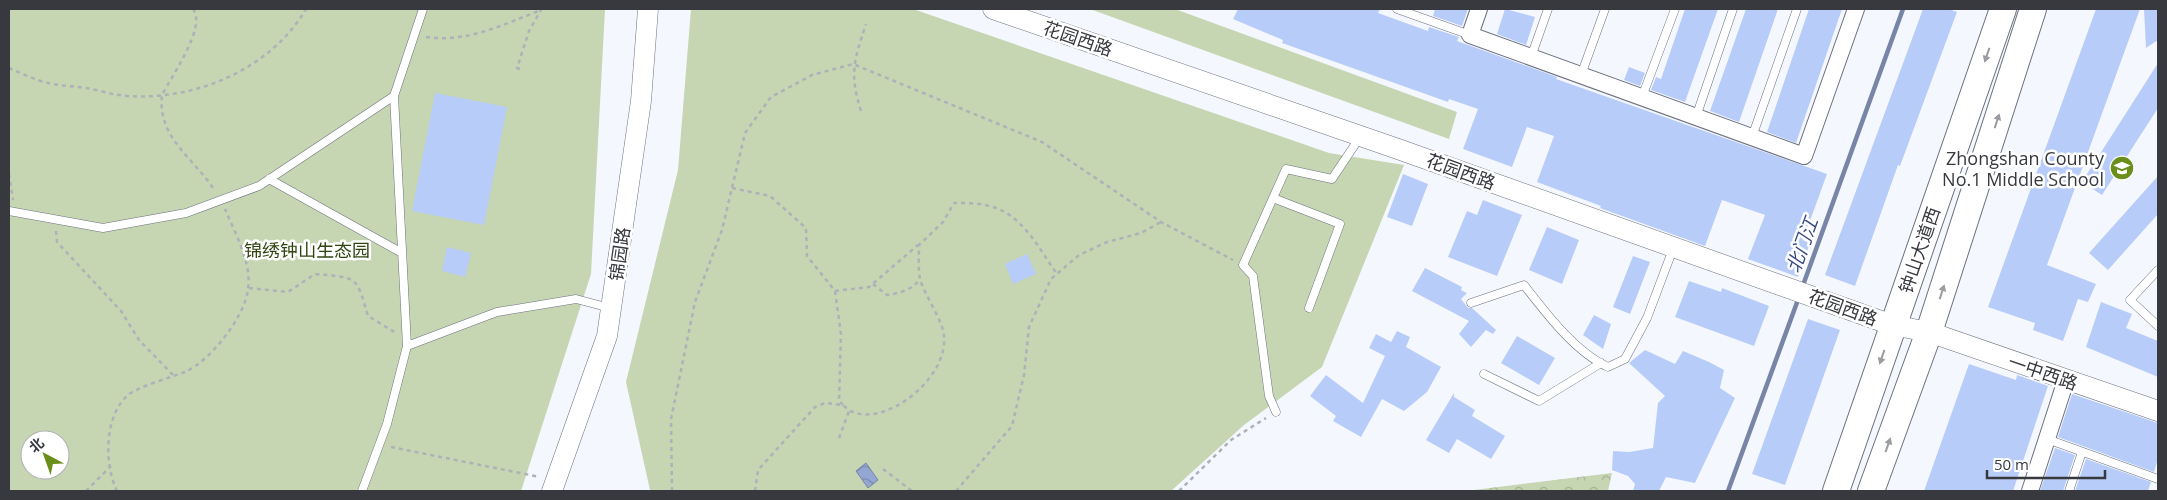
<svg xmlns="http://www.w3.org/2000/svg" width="2167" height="500" font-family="'Open Sans','Noto Sans SC',sans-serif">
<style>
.green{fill:#c6d5b2;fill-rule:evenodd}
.forest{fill:url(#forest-crowns)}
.water{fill:url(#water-waves);stroke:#7885a6}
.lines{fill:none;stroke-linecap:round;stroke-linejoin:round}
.stream{stroke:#7885a6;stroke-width:4.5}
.building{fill:#b8ccfa}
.service-casing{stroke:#6c717e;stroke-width:9}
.minor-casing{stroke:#6c717e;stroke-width:18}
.tertiary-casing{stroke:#6c717e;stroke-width:21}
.trunk-casing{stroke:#6c717e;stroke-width:28}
.path{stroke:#afb1b8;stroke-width:2.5;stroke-dasharray:4 4;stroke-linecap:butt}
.service{stroke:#fff;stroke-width:8}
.minor{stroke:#fff;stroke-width:16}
.tertiary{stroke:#fff;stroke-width:20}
.trunk{stroke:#fff;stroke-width:26}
.oneway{fill:#9b9c9f}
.labels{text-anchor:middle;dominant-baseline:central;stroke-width:5;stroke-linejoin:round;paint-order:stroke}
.street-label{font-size:18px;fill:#37393f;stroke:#fff}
.poi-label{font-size:18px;fill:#37393f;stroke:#fff;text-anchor:end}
.park-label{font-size:18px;fill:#324411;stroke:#fff}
.water-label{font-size:19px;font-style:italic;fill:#354a82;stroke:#fff}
</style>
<defs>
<pattern id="forest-crowns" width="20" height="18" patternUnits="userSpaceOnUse" patternTransform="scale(1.25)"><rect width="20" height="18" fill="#c6d5b2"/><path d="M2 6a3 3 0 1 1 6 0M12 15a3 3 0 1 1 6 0" fill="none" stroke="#a2ae92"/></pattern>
<pattern id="water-waves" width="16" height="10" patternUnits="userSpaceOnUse" patternTransform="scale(1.25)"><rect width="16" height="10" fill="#94a6d2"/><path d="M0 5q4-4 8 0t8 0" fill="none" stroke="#7a88ac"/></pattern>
</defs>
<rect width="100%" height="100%" fill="#f5f7fe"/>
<path class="green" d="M 9,9 L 605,9 L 591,274 L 521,491 L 9,491 ZM 30,440 L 60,440 L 60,470 L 30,470 Z
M 691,9 L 913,9 L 1329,153 L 1404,165 L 1322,367 L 1244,425 L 1171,491 L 647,491 L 650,490 L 626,382 L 678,170 Z
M 1090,9 L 1175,9 L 1457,112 L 1449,139 Z"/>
<path class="forest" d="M 1612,473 L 1608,491 L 1466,491 Z"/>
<path class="water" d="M 866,463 L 878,480 L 868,488 L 856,471 Z"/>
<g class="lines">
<path class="stream" d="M 1802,288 L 1903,9
M 1728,491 L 1799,297"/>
</g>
<path class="building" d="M 1238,9 L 1380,9 L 1378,13 L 1428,31 L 1429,27 L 1459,37 L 1457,41 L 1557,77 L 1556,79 L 1827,174 L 1803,240 L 1810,243 L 1798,277 L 1748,259 L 1765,215 L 1722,200 L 1705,246 L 1600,208 L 1601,206 L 1537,182 L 1554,136 L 1527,127 L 1512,167 L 1463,149 L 1478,109 L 1449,99 L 1448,102 L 1282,43 L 1283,40 L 1233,19 Z
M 1435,9 L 1468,9 L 1462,26 L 1433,16 Z
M 1505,9 L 1535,17 L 1526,45 L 1497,34 Z
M 1685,9 L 1718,9 L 1685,102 L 1651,90 L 1656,77 L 1661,79 Z
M 1746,9 L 1778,9 L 1739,122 L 1710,111 Z
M 1809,9 L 1842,9 L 1796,143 L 1767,132 Z
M 1923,9 L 1948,9 L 1957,12 L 1900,166 L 1898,165 L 1855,286 L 1825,275 Z
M 2096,9 L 2140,9 L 2047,265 L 2096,284 L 2088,302 L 2078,299 L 2063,341 L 2033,330 L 2035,323 L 1988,307 Z
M 2144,9 L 2158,9 L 2158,40 L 2146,48 Z
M 2158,63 L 2158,108 L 2102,195 L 2082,182 Z
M 1629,67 L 1645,73 L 1640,86 L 1624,80 Z
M 435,93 L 507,107 L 484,225 L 412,211 Z
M 1403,174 L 1428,184 L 1412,226 L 1387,217 Z
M 2158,176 L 2158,214 L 2108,270 L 2089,253 Z
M 1483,200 L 1522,215 L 1497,276 L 1448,257 L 1467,211 L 1477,215 Z
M 1547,227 L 1579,240 L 1562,284 L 1529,270 Z
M 447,247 L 471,253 L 465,277 L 442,271 Z
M 1027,254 L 1036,274 L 1013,284 L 1005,264 Z
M 1633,256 L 1650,262 L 1630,314 L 1613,307 Z
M 1425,268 L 1462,287 L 1461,290 L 1467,293 L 1461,299 L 1468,308 L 1472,308 L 1496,330 L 1493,334 L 1486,330 L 1471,347 L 1459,334 L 1469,321 L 1412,291 Z
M 1689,281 L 1721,292 L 1722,288 L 1769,306 L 1754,346 L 1675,317 Z
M 2101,302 L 2132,314 L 2126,328 L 2158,341 L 2158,377 L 2086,347 Z
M 1594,315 L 1611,324 L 1603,349 L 1583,335 Z
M 1808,319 L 1840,330 L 1785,485 L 1752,474 Z
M 1397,331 L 1410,337 L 1406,347 L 1441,367 L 1427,392 L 1404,411 L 1382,399 L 1361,437 L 1333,421 L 1336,416 L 1310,396 L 1326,375 L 1363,403 L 1385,356 L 1369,348 L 1376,334 L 1391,342 Z
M 1517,336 L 1555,358 L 1539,385 L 1501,363 Z
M 1645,350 L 1675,364 L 1683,351 L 1709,362 L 1724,370 L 1720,388 L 1735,398 L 1695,483 L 1666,477 L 1659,491 L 1633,491 L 1635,484 L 1628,476 L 1612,470 L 1613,451 L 1629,452 L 1653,448 L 1658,403 L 1665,396 L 1629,363 Z
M 1969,364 L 2016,380 L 2017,375 L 2048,386 L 2013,491 L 1924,491 Z
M 1454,393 L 1454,397 L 1475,410 L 1472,416 L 1505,436 L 1491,459 L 1457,439 L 1449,453 L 1426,440 Z
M 2072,394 L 2158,423 L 2158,459 L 2154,472 L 2058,437 Z
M 2055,448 L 2075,455 L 2063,491 L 2040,491 Z
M 2086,459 L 2151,482 L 2148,491 L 2075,491 Z"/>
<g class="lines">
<g class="service-casing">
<path id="service" d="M 1397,9 L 1470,35
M 1531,57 L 1548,9
M 1581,75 L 1605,9
M 394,96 L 423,9
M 1642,97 L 1675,9
M 1696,117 L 1733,9
M 1752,137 L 1797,9
M 269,179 L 402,253
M 1273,198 L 1340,224 L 1309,308
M 9,211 L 103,228 L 186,213 L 259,186 L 394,96 L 407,346 L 497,312 L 576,299 L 610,308
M 2158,270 L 2130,300 L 2158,326
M 1471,303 L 1524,285 C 1546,313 1575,352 1608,367 L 1625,359 L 1647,318 L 1673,249
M 1484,374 L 1539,401 L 1601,363
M 1276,412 L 1269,396 L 1253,276 L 1243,265 L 1286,169 L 1332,179 L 1360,137
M 2047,439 L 2158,479
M 362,491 L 387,424 L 407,346
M 2069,491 L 2082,452"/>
</g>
<g class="minor-casing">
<path id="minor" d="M 1479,9 L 1470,35 L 1804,156 L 1856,9
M 2030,491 L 2066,380"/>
</g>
<g class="tertiary-casing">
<path id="tertiary" d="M 993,9 L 1398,149 L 1892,325 L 1929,332 L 2158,411
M 552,491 L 607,336 L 641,101 L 648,9"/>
</g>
<g class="trunk-casing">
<path id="trunk" d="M 1836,491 L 2003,9
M 1871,491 L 1929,332 L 2033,9"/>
</g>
<path class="path" d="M 193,9 C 207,27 171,77 162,95 C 157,138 195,159 215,191
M 426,37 C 467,43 502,25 541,10
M 9,68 C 21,73 35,80 48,83 C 60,86 73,86 86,88 C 99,90 113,95 127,96 C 195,101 271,69 306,9
M 520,69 L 517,68 L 529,31 L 541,10
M 861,111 C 849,73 854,61 866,24
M 9,174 L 13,200
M 732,188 L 770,196 L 806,228 L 807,256 L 835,291 L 841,334 L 839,401 L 843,405
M 56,231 L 57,242 L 121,311 L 139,340 L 174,376
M 873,284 L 887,295 C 900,293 912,290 920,279
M 249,288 L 288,292 L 315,274 C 358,278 356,275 368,316 L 396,333
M 835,291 L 869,287 L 918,245
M 839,438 L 849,411
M 391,447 L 540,477
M 883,469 L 912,491
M 86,491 L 111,466
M 117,491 C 104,464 104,416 128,395 C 137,387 172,377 185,372 C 210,361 245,317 248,289 C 252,263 235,233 225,209
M 672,491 L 671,419 L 695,302 L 722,230 L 745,133 L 771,97 L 812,75 L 853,64 L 1042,142 L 1161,222 L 1233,260
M 755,491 L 758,470 L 815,407 L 825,403 L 843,405 C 853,416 869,416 882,412 C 912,403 947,369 944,336 C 943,321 925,296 920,279 C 918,269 919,255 919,245 L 943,222 L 954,203 C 965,203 978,203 989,206 C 1022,213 1039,249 1057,274
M 956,491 L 1012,426 L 1024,375 L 1029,327 L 1051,279 L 1079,255 L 1107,242 L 1141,233 L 1161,222
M 1179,491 L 1231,440 L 1266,418"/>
<use href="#service" class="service"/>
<use href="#minor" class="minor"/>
<use href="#tertiary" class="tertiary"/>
<use href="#trunk" class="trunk"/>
</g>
<defs><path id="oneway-solid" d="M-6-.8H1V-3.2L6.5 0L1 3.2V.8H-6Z" transform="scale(1.25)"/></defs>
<g class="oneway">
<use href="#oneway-solid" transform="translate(1987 55) rotate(109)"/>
<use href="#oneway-solid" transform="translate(1997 121) rotate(-72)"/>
<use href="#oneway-solid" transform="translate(1942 292) rotate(-72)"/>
<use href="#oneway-solid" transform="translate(1882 357) rotate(109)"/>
<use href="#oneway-solid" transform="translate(1888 445) rotate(-70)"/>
</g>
<defs>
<g id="school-disc" transform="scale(1.25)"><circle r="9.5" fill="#698e19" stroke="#fff"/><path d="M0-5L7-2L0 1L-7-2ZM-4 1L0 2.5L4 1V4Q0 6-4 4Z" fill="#fff"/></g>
</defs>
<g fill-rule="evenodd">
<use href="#school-disc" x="2122" y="168"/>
</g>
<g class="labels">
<g class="street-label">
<text transform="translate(1078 38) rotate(19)">花园西路</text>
<text transform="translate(1461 171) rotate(20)">花园西路</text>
<text transform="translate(1919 250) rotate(-71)">钟山大道西</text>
<text transform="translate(619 254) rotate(-82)">锦园路</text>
<text transform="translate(1843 307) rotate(20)">花园西路</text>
<text transform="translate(2043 372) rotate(19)">一中西路</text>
</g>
<g class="poi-label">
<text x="2104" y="158">Zhongshan County<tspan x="2104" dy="21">No.1 Middle School</tspan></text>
</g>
<g class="park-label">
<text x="307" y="250">锦绣钟山生态园</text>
</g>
<g class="water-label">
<text transform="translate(1802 245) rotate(-70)">北门江</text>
</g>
</g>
<rect width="2167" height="500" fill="none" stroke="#37393f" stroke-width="20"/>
<g transform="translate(45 455) rotate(319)"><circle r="24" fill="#ffffff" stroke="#afb0b2"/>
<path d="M0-4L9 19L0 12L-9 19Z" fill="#698e19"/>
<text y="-8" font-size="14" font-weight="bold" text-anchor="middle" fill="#37393f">北</text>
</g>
<path d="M1987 470v8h118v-8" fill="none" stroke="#37393f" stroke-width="2.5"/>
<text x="1994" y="470" font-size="15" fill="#37393f" stroke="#ffffff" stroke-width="4" paint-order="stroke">50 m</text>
</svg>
